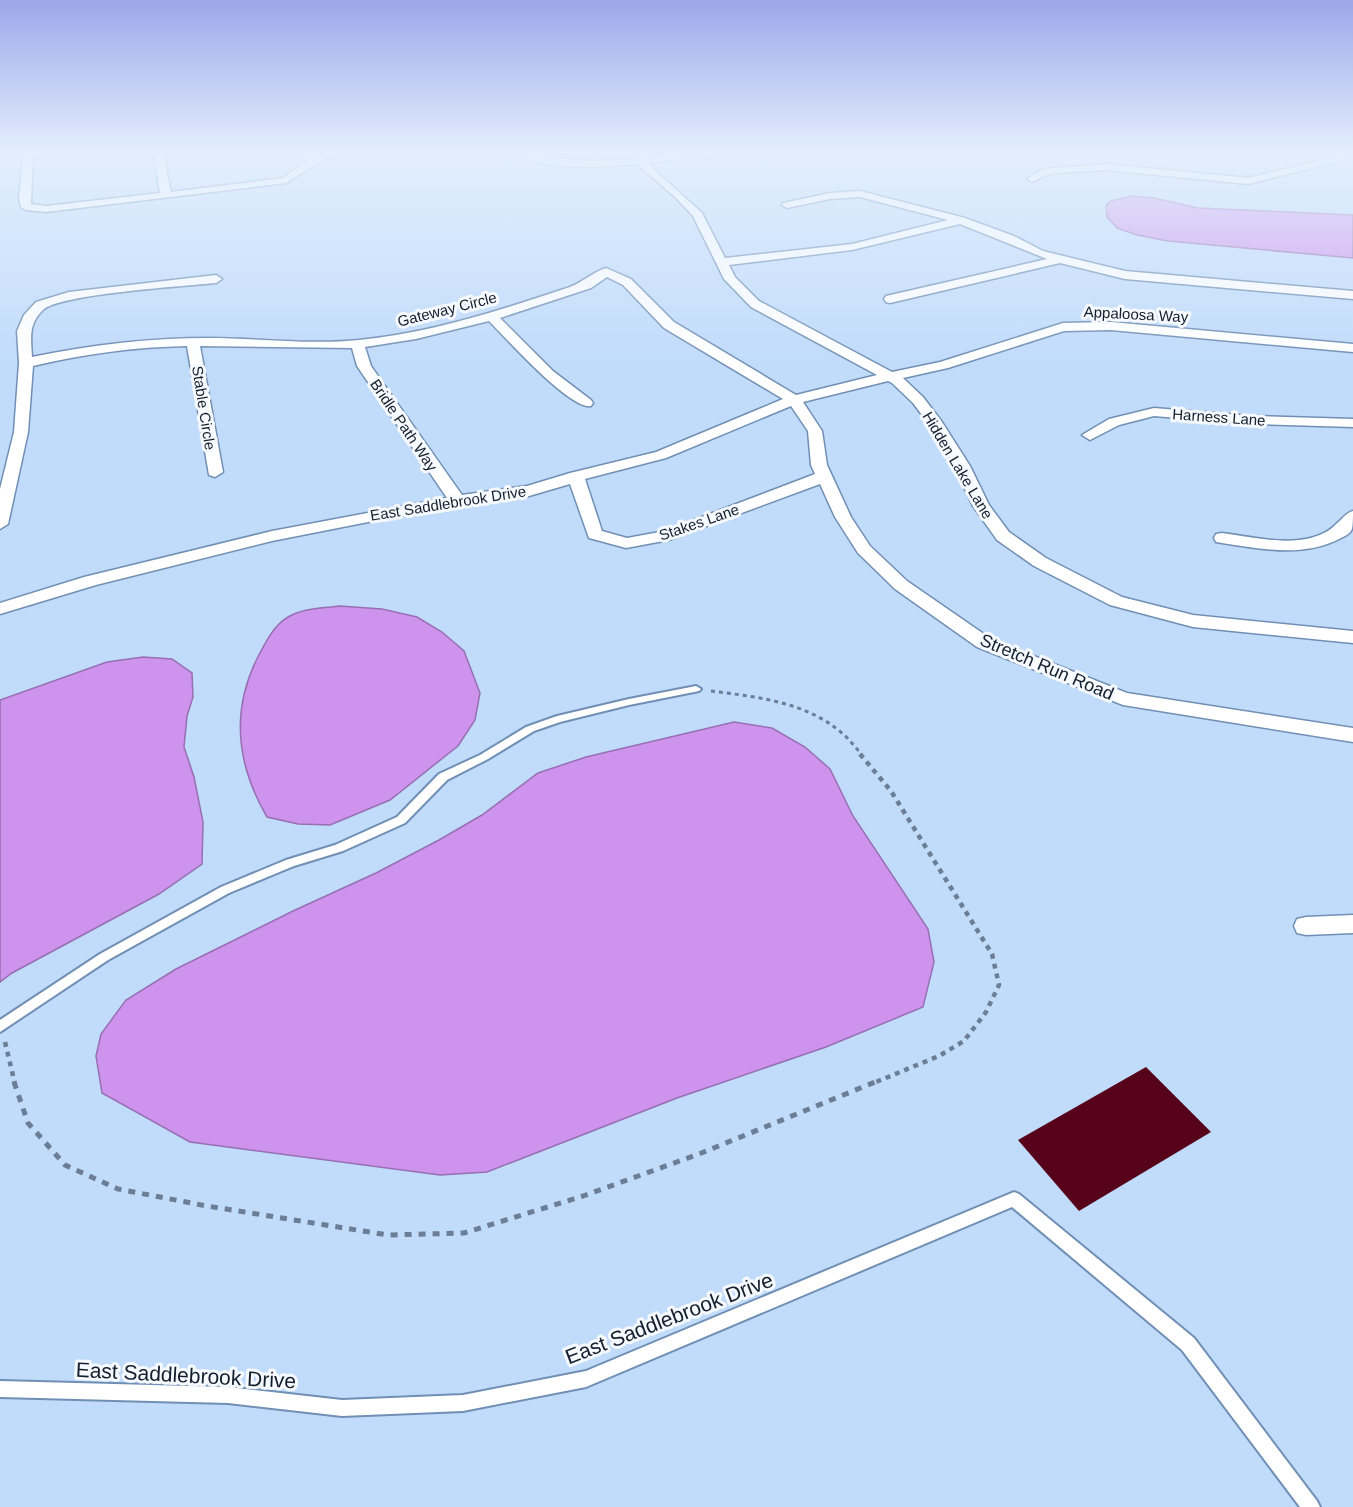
<svg xmlns="http://www.w3.org/2000/svg" width="1353" height="1507" font-family="Helvetica,sans-serif">
<style>
.water{fill:#ce93ed;stroke:#9670b3;stroke-width:1.5}
.building{fill:#55021a}
.lines{fill:none;stroke-linecap:round;stroke-linejoin:round}
.service-casing{stroke:#708fb4;stroke-width:4}
.minor-casing{stroke:#708fb4;stroke-width:3}
.path-far2{stroke:#6b7e95;stroke-width:3;stroke-dasharray:4 4;stroke-linecap:butt}
.path-far1{stroke:#6b7e95;stroke-width:4.5;stroke-dasharray:5 5;stroke-linecap:butt}
.path{stroke:#6b7e95;stroke-width:5;stroke-dasharray:7 7;stroke-linecap:butt}
.service{fill:#fff;fill-rule:evenodd}
.minor{fill:#fff;fill-rule:evenodd}
.labels{text-anchor:middle;dominant-baseline:central;stroke-width:6;stroke-linejoin:round;paint-order:stroke}
.far-street-label{font-size:15px;fill:#131f2d;stroke:#f6fafe}
.street-label{font-size:18px;fill:#131f2d;stroke:#f6fafe}
.near-street-label{font-size:21px;fill:#131f2d;stroke:#f6fafe}
</style>
<rect width="100%" height="100%" fill="#c1dbfb"/>
<path class="water" d="M 1132,196 L 1154,198 L 1198,208 L 1353,215 L 1353,258 L 1168,241 L 1137,235 L 1117,228 L 1107,217 L 1106,206 L 1111,201 Z
M 340,606 L 382,609 L 417,617 L 442,632 L 464,651 L 480,693 L 475,720 L 458,746 L 390,800 L 330,825 L 298,824 L 267,817 C 235,762 230,707 261,651 C 269,636 277,621 294,614 C 307,608 326,608 340,606 Z
M 143,657 L 172,659 L 192,673 L 193,697 L 187,716 L 184,747 L 194,777 L 203,822 L 202,864 L 159,894 L 12,973 L 0,982 L 0,700 L 107,662 Z
M 734,722 L 772,728 L 805,747 L 830,769 L 853,816 L 928,929 L 934,962 L 923,1007 L 826,1047 L 677,1098 L 487,1172 L 440,1175 L 190,1142 L 102,1093 L 96,1056 L 101,1034 L 126,1000 L 176,969 L 293,911 L 376,873 L 439,840 L 482,815 L 538,773 L 586,757 Z"/>
<path class="building" d="M 1146,1067 L 1211,1132 L 1079,1211 L 1018,1140 Z"/>
<g class="lines">
<g class="service-casing">
<path id="service" d="M 696,686 L 701,689 L 699,691 L 629,705 L 560,722 L 534,731 L 488,759 L 447,780 L 405,823 L 343,851 L 294,866 L 229,893 L 108,960 L 0,1032 L 0,1020 L 100,954 L 221,887 L 286,860 L 335,845 L 397,817 L 439,774 L 480,755 L 526,727 L 557,716 L 629,699 Z
M 1014,1192 L 1019,1194 L 1194,1338 L 1317,1501 L 1320,1507 L 1300,1507 L 1182,1350 L 1012,1207 L 586,1387 L 463,1411 L 342,1416 L 228,1403 L 0,1397 L 0,1381 L 228,1387 L 342,1400 L 463,1395 L 586,1371 Z"/>
</g>
<g class="minor-casing">
<path id="minor" d="M 23,152 L 33,152 L 31,204 L 46,206 L 160,193 L 153,152 L 163,152 L 171,192 L 283,178 L 308,160 L 292,157 L 285,152 L 316,155 L 322,152 L 336,152 L 286,183 L 46,212 L 26,210 L 21,207 L 19,199 Z
M 514,152 C 539,152 563,160 588,161 C 631,162 671,152 714,152 L 709,155 L 647,163 L 702,213 L 725,258 L 852,244 L 948,220 L 860,197 L 830,199 L 787,208 L 782,205 L 783,203 L 830,193 L 860,191 L 965,218 L 1014,236 L 1043,251 L 1125,271 L 1353,291 L 1353,299 L 1125,279 L 1060,263 L 890,303 L 886,302 L 884,299 L 886,296 L 1047,259 L 960,224 L 852,250 L 729,265 L 735,277 L 759,301 L 892,372 L 940,362 L 1063,323 L 1111,322 L 1353,344 L 1353,352 L 1111,330 L 1064,331 L 948,368 L 903,378 L 923,397 L 942,422 L 970,466 L 989,505 L 1009,532 L 1046,558 L 1122,597 L 1193,615 L 1353,631 L 1353,643 L 1193,627 L 1110,605 L 1034,566 L 997,540 L 973,506 L 954,466 L 928,423 L 913,403 L 892,383 L 888,381 L 803,402 L 822,431 L 827,465 L 851,517 L 870,546 L 907,581 L 991,639 L 1127,693 L 1353,728 L 1353,742 L 1123,705 L 977,647 L 895,589 L 858,553 L 835,517 L 820,484 L 669,540 L 626,548 L 589,538 L 570,484 L 529,496 L 429,510 L 272,541 L 96,585 L 0,614 L 0,603 L 84,577 L 272,531 L 447,498 L 357,366 L 352,348 L 200,346 L 223,472 L 215,477 L 209,475 L 187,346 C 135,347 83,354 33,366 L 28,432 L 8,524 L 0,529 L 0,489 L 14,432 L 19,363 L 17,331 L 24,315 L 36,302 L 69,292 L 216,275 L 222,279 L 216,283 C 186,286 59,294 43,310 C 28,324 31,339 32,357 C 90,345 149,338 208,338 C 258,338 309,345 359,340 C 431,333 501,310 570,287 C 583,282 593,272 606,268 L 631,279 L 674,322 L 796,395 L 877,375 L 751,307 L 724,279 L 693,216 L 675,197 L 637,164 C 603,167 543,172 514,152 ZM 607,277 L 623,285 L 664,328 L 783,399 L 656,452 L 570,473 L 527,486 L 462,495 L 371,366 L 365,347 L 416,339 L 489,321 C 505,337 571,411 591,406 L 593,403 L 591,400 L 553,371 L 500,318 L 591,288 ZM 791,406 L 808,431 L 811,465 L 815,474 L 665,531 L 627,538 L 602,531 L 585,479 L 666,458 Z
M 1353,152 L 1353,158 L 1248,184 L 1106,170 L 1055,173 L 1046,175 L 1032,182 L 1027,179 L 1043,169 L 1106,164 L 1248,178 Z
M 1154,408 L 1251,416 L 1353,419 L 1353,427 L 1251,424 L 1154,416 L 1119,425 L 1090,440 L 1082,435 L 1109,419 Z
M 1353,511 C 1353,516 1353,525 1352,529 C 1350,534 1345,536 1341,538 C 1304,558 1261,549 1222,543 L 1216,542 L 1214,538 L 1216,534 L 1222,533 C 1254,537 1294,548 1324,533 C 1336,528 1344,513 1353,511 Z
M 1353,915 L 1353,933 L 1306,935 L 1297,933 L 1294,926 L 1297,919 L 1306,917 Z"/>
</g>
<path class="path-far2" d="M 711,691 C 758,697 807,702 843,734 C 850,740 856,748 862,755"/>
<path class="path-far1" d="M 860,754 L 891,791 L 992,954 L 999,985 L 986,1012 L 964,1041 L 939,1056 L 871,1084
M 5,1042 L 15,1084"/>
<path class="path" d="M 14,1082 L 28,1123 L 65,1165 L 118,1189 L 207,1206 L 388,1235 L 464,1233 L 583,1196 L 699,1154 L 875,1082"/>
<use href="#service" class="service"/>
<use href="#minor" class="minor"/>
</g>
<linearGradient id="sky" x2="0" y2="1"><stop stop-color="#9da7ea"/><stop offset="0.42" stop-color="#e3effd"/><stop offset="1" stop-color="#e3effd" stop-opacity="0"/></linearGradient>
<rect width="1353" height="363" fill="url(#sky)"/>
<g class="labels">
<g class="far-street-label">
<text transform="translate(447 309) rotate(-14)">Gateway Circle</text>
<text transform="translate(1136 314) rotate(3)">Appaloosa Way</text>
<text transform="translate(204 408) rotate(81)">Stable Circle</text>
<text transform="translate(1219 417) rotate(4)">Harness Lane</text>
<text transform="translate(404 425) rotate(56)">Bridle Path Way</text>
<text transform="translate(958 465) rotate(59)">Hidden Lake Lane</text>
<text transform="translate(448 503) rotate(-9)">East Saddlebrook Drive</text>
<text transform="translate(699 522) rotate(-19)">Stakes Lane</text>
</g>
<g class="street-label">
<text transform="translate(1047 667) rotate(23)">Stretch Run Road</text>
</g>
<g class="near-street-label">
<text transform="translate(669 1318) rotate(-21)">East Saddlebrook Drive</text>
<text transform="translate(186 1375) rotate(3)">East Saddlebrook Drive</text>
</g>
</g>
</svg>
